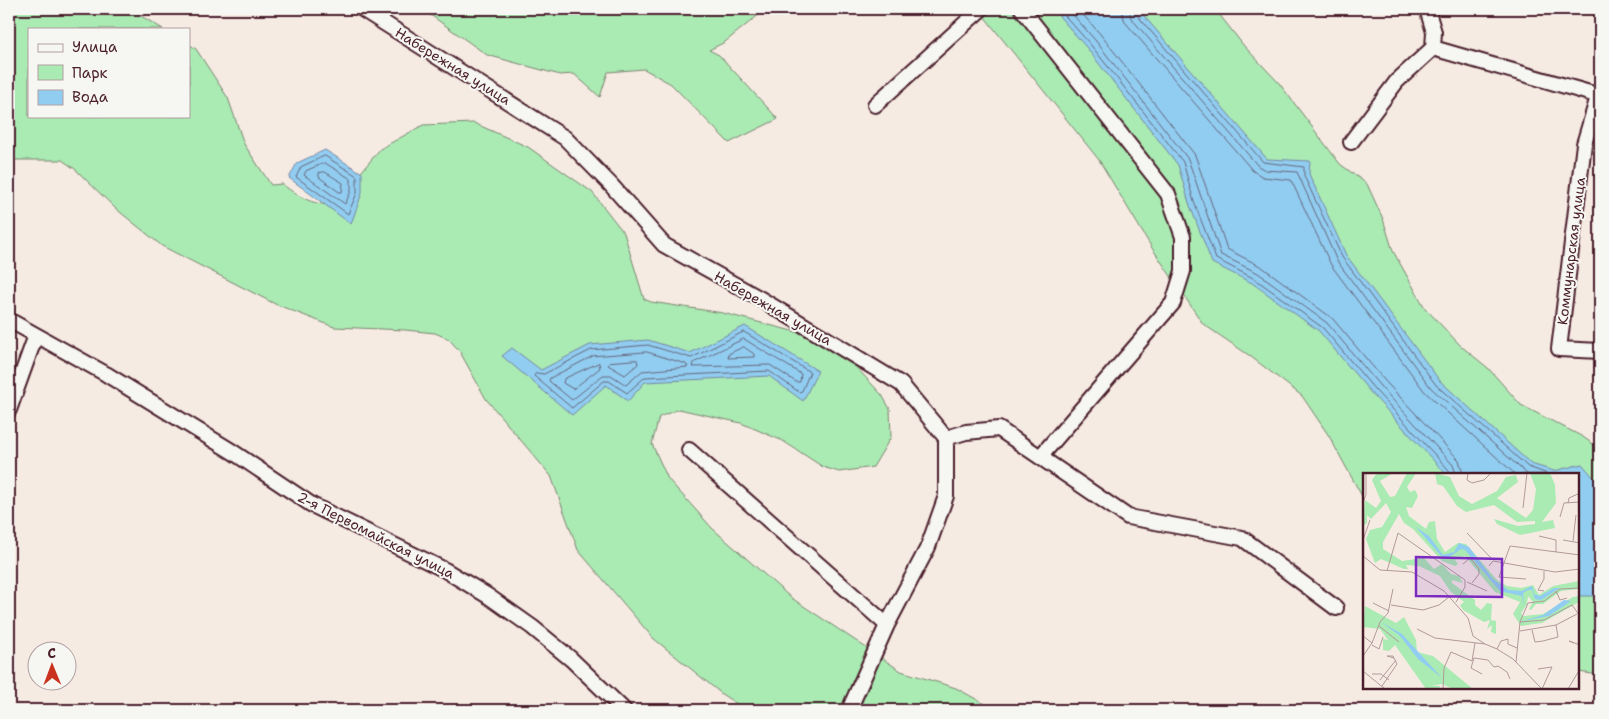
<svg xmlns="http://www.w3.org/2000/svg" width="1609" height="719" font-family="'Shantell Sans',sans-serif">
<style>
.green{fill:#aaeab3;stroke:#7a846f}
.water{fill:#91cdf1;stroke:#7587a2}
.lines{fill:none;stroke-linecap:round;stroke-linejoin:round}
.shore{stroke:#66657a;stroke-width:1}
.minor-casing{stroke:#4a1f2b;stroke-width:18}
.minor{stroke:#f6f6f2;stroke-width:14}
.labels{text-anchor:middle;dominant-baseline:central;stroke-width:4;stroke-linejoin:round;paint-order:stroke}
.street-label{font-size:14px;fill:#4a1f2b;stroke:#f6f6f2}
.inset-road{fill:none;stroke:#b19999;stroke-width:1}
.view{fill:#7b2cbf;fill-opacity:0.15;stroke:#7b2cbf;stroke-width:2.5}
.inset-edge{fill:none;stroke:#4a1f2b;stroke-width:2.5}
</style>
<rect width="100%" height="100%" fill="#f6ebe3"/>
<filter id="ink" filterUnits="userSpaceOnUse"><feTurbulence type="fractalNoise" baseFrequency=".02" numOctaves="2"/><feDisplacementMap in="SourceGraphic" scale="10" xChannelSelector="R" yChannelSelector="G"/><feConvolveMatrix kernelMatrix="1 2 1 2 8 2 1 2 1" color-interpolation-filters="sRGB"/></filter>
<g filter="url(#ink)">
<path class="green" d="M 9,9 L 89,9 L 136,13 L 163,29 L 29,29 L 29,116 L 189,116 L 189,44 L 196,49 L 228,98 L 244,144 L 271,185 L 282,184 C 303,200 312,204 339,206 L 353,182 L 380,149 L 423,125 L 474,123 L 528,147 L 592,192 L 624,233 L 644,299 L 651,302 L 723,313 L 804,334 L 855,366 L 882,395 L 890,409 L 891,437 L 873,467 L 839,472 L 823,467 L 783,441 L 741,423 L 679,409 L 659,417 L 652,444 L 668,479 L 712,528 L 790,597 L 901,671 L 956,688 L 996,710 L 746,710 L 723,695 L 653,638 L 578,550 L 551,476 L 486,399 L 460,352 L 449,339 L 435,333 L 405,330 L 334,327 L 275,304 L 162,246 L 115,208 L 75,169 L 62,160 L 9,160 Z
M 422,9 L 766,9 L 725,42 L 709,50 L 719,55 L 778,119 L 729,143 L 671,84 L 644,69 L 608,72 L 600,97 L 574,74 L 560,75 L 487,55 Z
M 975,9 L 1215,9 L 1244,46 L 1279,83 L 1340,164 L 1367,184 L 1383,219 L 1393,251 L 1425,308 L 1461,346 L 1488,368 L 1521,405 L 1583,437 L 1600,449 L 1600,675 L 1578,672 L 1578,474 L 1364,474 L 1364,500 L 1329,436 L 1302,396 L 1250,356 L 1203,324 L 1152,248 L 1099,160 L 983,15 Z"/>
<path class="water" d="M 529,9 L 594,9 L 547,15 Z
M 1053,9 L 1138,9 L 1267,159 L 1310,161 L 1309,174 L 1346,255 L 1440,381 L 1531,464 L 1554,471 L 1582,464 L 1600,485 L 1600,596 L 1578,596 L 1578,474 L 1446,474 L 1371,393 L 1319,331 L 1252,283 L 1212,263 L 1189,203 L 1178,165 L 1086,47 Z
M 325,150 L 362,173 L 362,193 L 351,224 L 289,178 L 297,163 Z
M 745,326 L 818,371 L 803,401 L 769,376 L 645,382 L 628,401 L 606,385 L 572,415 L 502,356 L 512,348 L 541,370 L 590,345 L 648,340 L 690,353 Z"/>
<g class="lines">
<path class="shore" d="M 1059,9 L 1090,44 L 1183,162 L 1194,202 L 1216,259 L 1255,279 L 1323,328 L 1375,390 L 1448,469 L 1450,474
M 1068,9 L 1095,40 L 1188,159 L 1221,255 L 1258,273 L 1327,323 L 1380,386 L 1453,465 L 1456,474
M 1078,9 L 1101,35 L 1195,155 L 1227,249 L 1262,267 L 1332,318 L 1385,381 L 1459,460 L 1463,474
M 1121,9 L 1125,22 L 1253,171 L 1263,177 L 1291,180 L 1331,265 L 1425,392 L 1515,474
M 1129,9 L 1131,18 L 1258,166 L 1265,170 L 1297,172 L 1337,261 L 1431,388 L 1527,474
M 1135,9 L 1136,14 L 1263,162 L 1304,167 L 1304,176 L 1342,257 L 1436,385 L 1528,467 L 1548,474
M 325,156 L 357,176 L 357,193 L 348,214 L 296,177 L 301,167 Z
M 325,163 L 351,179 L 351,191 L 345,204 L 304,175 L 306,171 Z
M 325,172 L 343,183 L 342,192 L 339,192 L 319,177 L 319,173 Z
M 744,332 L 810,372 L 802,391 L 799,392 L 769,371 L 645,377 L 627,393 L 609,381 L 604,381 L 572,408 L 534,376 L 536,373 L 544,374 L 591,350 L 648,345 L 691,358 Z
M 744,339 L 801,374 L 800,382 L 796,382 L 770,365 L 693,367 L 694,363 Z
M 744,347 L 754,354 L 754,357 L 728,358 L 729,354 Z
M 647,352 L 686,364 L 688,367 L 642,371 L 626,385 L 611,375 L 603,375 L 572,400 L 549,381 L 550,378 L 593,356 Z
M 637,360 L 638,364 L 625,375 L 608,365 L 610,362 Z
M 599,363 L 600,368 L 573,389 L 563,383 L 564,379 Z"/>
<g class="minor-casing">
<path id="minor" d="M 362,9 L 565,138 L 611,185 L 664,245 L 759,298 L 901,384 L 946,438 L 946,496 L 928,547 L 887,625 L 849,710
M 1022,9 L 1168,194 L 1183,237 L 1183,271 L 1173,303 L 1040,457
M 1427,9 L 1434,32 L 1433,48
M 1600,90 L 1584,144 L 1559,349 L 1600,351
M 875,105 L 981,9
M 1351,142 L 1397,81 L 1433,48 L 1600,96
M 9,320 L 106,374 L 233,452 L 312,505 L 445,570 L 488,596 L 532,627 L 571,659 L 624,710
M 9,410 L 36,335
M 946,438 L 966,432 L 999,429 L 1128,517 L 1242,538 L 1336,608
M 689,450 L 887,625"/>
</g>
<use href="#minor" class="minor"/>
</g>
</g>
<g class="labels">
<g class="street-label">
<text transform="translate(453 66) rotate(32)">Набережная улица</text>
<text transform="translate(1571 251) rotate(-83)">Коммунарская улица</text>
<text transform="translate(773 308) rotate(30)">Набережная улица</text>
<text transform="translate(376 535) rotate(27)">2-я Первомайская улица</text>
</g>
</g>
<g transform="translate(1363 473)">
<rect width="216" height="216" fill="#f6ebe3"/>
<path d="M 14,0 L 30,0 L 17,8 L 27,24 L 32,23 L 44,0 L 53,0 L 44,14 L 47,19 L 52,17 L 55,23 L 49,35 L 43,34 L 46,43 L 63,56 L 66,49 L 72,48 L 74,66 L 82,79 L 95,70 L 103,71 L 134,107 L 144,113 L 158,115 L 170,112 L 176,122 L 190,113 L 216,108 L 216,116 L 198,118 L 180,131 L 173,131 L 168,137 L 166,136 L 170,129 L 165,123 L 164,131 L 158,140 L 160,143 L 180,141 L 210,124 L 216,123 L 216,129 L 179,150 L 158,153 L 150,141 L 157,129 L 132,119 L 102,83 L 92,87 L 95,91 L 92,93 L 79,88 L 50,56 L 41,50 L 36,41 L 20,69 L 20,76 L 39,88 L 61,85 L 71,96 L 79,91 L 88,101 L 96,103 L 100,110 L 89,107 L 89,110 L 112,127 L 112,132 L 118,137 L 124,130 L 129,131 L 128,147 L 133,148 L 133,161 L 128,159 L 129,152 L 124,156 L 127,147 L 121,149 L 100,137 L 97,132 L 101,129 L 88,119 L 77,103 L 56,93 L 43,92 L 45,96 L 41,96 L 18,86 L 12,90 L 3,66 L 7,57 L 19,54 L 28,39 L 23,30 L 8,46 L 4,42 L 4,50 L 0,53 L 2,27 L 13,35 L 18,28 L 9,7 ZM 72,0 L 87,4 L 96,23 L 109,31 L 134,18 L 143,4 L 153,2 L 155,9 L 134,25 L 163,45 L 170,37 L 173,16 L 167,0 L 187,0 L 192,12 L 193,30 L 179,49 L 190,47 L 192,55 L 157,62 L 134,51 L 131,46 L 155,53 L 172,51 L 172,48 L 154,49 L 131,32 L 103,39 L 94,33 L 80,13 L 74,11 ZM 2,133 L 33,150 L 41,144 L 53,167 L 54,179 L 70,183 L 110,216 L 90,216 L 79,211 L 69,213 L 77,213 L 76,216 L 63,216 L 32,172 L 26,178 L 20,177 L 20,166 L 25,167 L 17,156 L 0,154 Z" fill="#aaeab3"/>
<path d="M 53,54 L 66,63 L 80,82 L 91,79 L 96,70 L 106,74 L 130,106 L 145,117 L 159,118 L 169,113 L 171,121 L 177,123 L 191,115 L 197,115 L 178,127 L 172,126 L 169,117 L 165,117 L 160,120 L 161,133 L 159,123 L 137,118 L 102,77 L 98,76 L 85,85 L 79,84 ZM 201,127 L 208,128 L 186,143 L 159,148 L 180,142 ZM 18,149 L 39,161 L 79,205 L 55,186 L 36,162 Z" fill="#91cdf1"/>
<path class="inset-road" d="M 105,0 L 104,7 L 109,10 L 121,7 L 128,0M 0,29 L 3,22 L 3,0M 0,30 L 0,46M 205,30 L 206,25 L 217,20M 160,35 L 164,0M 197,44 L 201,30 L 217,29M 104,60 L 130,87M 176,63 L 193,67 L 193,79M 0,67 L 7,47M 200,67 L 217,70M 210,68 L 213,42M 0,83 L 17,97 L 49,99 L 81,118 L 105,145 L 110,163 L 122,171M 100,91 L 107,85 L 116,96 L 116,101 L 109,110M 126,93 L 130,88 L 192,99 L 217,96M 24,98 L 35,60 L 102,107 L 102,114 L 93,129M 163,106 L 136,104 L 147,73 L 217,82M 104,109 L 124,118M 181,118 L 175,117 L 181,106 L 181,98M 193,118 L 197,127 L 204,125M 10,130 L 26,138M 28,132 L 60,137 L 76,132 L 86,124M 157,149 L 181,147 L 209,132 L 217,143M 16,153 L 36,169M 54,156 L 72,165 L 122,171 L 134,176 L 150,186 L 179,216M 169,157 L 172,169 L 180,168 L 195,164 L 193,152M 157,158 L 193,152 L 214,141M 0,163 L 9,170 L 0,183M 9,170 L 17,149 L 25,140 L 30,116M 211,170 L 206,168 L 217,172M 9,172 L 16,176 L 20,164M 134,176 L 138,168 L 145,166 L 145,171 L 154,175M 153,189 L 157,149 L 165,130 L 181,128 L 197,116 L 217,115M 175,196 L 189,194 L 179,216M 0,198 L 22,216M 9,201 L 18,201 L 26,207M 119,201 L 108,195 L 111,185 L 125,187 L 131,194 L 135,193 L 144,199 L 147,206M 17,207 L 33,187M 19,213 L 34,191 L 31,185 L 24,183 L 30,183 L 31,185M 80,216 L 81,195 L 88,179 L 109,188 L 112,170M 205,216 L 217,196"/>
<path class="view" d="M 53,84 L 139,86 L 139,124 L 53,123 Z"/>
<rect width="216" height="216" class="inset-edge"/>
</g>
<rect width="1609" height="719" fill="none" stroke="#f6f6f2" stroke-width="30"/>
<rect x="15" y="15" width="1579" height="689" fill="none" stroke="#4a1f2b" stroke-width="2" filter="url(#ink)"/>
<rect x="28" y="28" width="162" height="90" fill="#f6f6f2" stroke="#b1a0a2"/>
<rect x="38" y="44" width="25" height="8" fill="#f6f6f2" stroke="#b1a0a2"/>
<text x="72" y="52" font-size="15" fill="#4a1f2b">Улица</text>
<rect x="38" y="65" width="25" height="15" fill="#aaeab3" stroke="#b1a0a2"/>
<text x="72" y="78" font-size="15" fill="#4a1f2b">Парк</text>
<rect x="38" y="90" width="25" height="15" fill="#91cdf1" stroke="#b1a0a2"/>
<text x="72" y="102" font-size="15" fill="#4a1f2b">Вода</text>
<g transform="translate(52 666) rotate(359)"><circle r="24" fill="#f6f6f2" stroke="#b1a0a2"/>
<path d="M0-4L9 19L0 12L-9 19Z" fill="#c8321e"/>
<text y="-8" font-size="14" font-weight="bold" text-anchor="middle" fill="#4a1f2b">С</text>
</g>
</svg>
